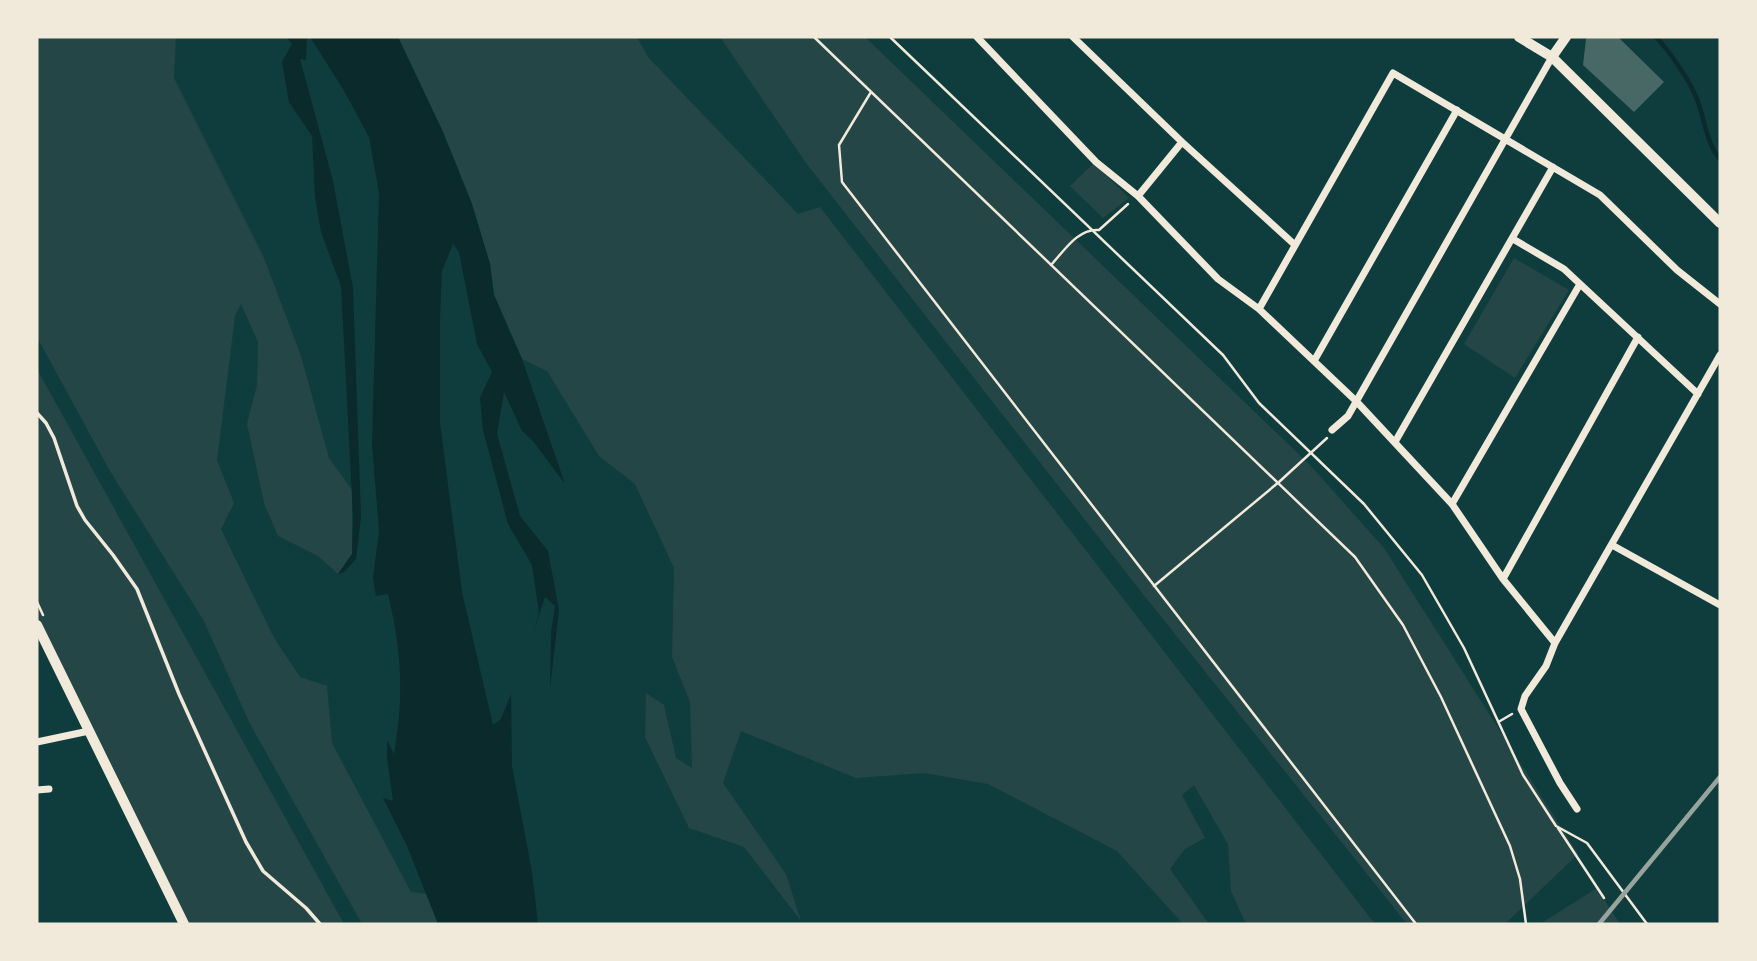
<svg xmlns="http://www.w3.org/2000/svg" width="1757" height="961" font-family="'Asap Condensed',sans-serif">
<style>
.green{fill:#244646}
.water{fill:#0a2a2b}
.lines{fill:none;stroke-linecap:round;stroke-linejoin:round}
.stream{stroke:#0a2a2b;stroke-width:4.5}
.building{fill:#486865}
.path{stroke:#f1e9da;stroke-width:2.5}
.service{stroke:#f1e9da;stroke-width:3.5}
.minor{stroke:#f1e9da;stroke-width:7}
.tertiary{stroke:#f1e9da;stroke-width:10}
.secondary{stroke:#f1e9da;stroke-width:10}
.rail{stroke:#97a49c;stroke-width:4.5}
</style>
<rect width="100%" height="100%" fill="#0f3d3e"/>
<path class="green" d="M 37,37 L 176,37 L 174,78 L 264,258 L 301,356 L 329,458 L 352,490 L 352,554 L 338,574 L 318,556 L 278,536 L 264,503 L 247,424 L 257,385 L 258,342 L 241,304 L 235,316 L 217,460 L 234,503 L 221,529 L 273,636 L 300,677 L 327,686 L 332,743 L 411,892 L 428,894 L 438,924 L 362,924 L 249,722 L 204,621 L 110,471 L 37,337 Z
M 398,37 L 637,37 L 648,57 L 798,214 L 820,207 L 1375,924 L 1246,924 L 1231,891 L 1228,844 L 1194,785 L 1182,795 L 1205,838 L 1185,849 L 1170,869 L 1209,924 L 1183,924 L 1117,851 L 988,784 L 924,773 L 856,778 L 741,731 L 723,783 L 786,874 L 801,921 L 744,847 L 689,828 L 645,737 L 646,693 L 664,705 L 676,758 L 692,768 L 690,702 L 672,657 L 674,568 L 635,484 L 599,456 L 547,371 L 522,359 L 494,295 L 490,264 L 472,204 L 443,132 Z
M 720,37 L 865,37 L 1310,465 L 1384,548 L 1578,854 L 1505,924 L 1407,924 L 1139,589 L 806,163 Z
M 1094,163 L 1129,198 L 1103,218 L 1070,186 Z
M 1514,258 L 1569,290 L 1515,378 L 1464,344 Z
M 37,369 L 344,924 L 189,924 L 37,622 Z
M 1597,888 L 1620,924 L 1540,924 Z"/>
<path class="water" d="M 286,37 L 307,37 L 306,60 L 300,59 L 333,181 L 353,288 L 361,517 L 356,559 L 344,572 L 338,574 L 352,554 L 353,516 L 341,286 L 321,232 L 315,197 L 312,136 L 289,102 L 282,62 L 292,44 Z
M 310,37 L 398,37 L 443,132 L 472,204 L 490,264 L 494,295 L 522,359 L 565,484 L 533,441 L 522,431 L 504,392 L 497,434 L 520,516 L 548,551 L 559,610 L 550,689 L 551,633 L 555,606 L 545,597 L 534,631 L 539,613 L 532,565 L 508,524 L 483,430 L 480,398 L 492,372 L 477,344 L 459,252 L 453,244 L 442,271 L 440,318 L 440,423 L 462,592 L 493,725 L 501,719 L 511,694 L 512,766 L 532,872 L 538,924 L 438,924 L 407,846 L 383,798 L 393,801 L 387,758 L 387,740 L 394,754 C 404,695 402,653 388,594 L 376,596 L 373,578 L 379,531 L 372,444 L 379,193 L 369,137 L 343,89 Z"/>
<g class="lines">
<path class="stream" d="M 1656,37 C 1669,51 1689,79 1696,97 C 1705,117 1705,142 1720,159"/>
</g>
<path class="building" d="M 1589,37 L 1618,37 L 1664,82 L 1634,112 L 1583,65 L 1586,39 Z"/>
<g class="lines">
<path class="path" d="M 814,37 L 1355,557 L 1403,625 L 1441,697 L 1510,846 L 1520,879 L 1526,924
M 890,37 L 1223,355 L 1259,403 L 1364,504 L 1422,575 L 1464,648 L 1523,775 L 1556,826 L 1587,843 L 1647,924
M 871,92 L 839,145 L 842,182 L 1416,924
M 1051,265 C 1064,251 1078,228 1099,230 L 1128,204
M 1154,586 L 1279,482 L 1327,438
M 37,602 L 43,615
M 1500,721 L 1512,714
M 1558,828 L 1604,898"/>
<path class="service" d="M 37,413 L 46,423 L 54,438 L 77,506 L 85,520 L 113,555 L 137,589 L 179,694 L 246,842 L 263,871 L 306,908 L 320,924"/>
<path class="minor" d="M 977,37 L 1096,162 L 1138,196 L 1218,279 L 1259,309 L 1356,401 L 1452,504 L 1503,579 L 1555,643
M 1073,37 L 1182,142 L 1295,245
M 1138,196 L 1182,142
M 1513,239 L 1564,269 L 1698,394
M 1259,309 L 1393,73 L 1600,195 L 1677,270 L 1720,304
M 1314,361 L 1457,110
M 1332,430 L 1348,416 L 1552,57
M 1395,442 L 1553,167
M 1452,504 L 1580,284
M 1612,545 L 1720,605
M 1503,579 L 1638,337
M 37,742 L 89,731
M 37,790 L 49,789
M 1577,809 L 1560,783 L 1521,709 L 1525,696 L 1546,666 L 1555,643 L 1720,355"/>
<path class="tertiary" d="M 1552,57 L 1566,37
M 37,625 L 184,924"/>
<path class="secondary" d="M 1519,37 L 1552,57 L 1720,223"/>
<path class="rail" d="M 1599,924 L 1720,777"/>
</g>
<rect width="1757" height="961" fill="none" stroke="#f1e9da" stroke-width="77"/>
</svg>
